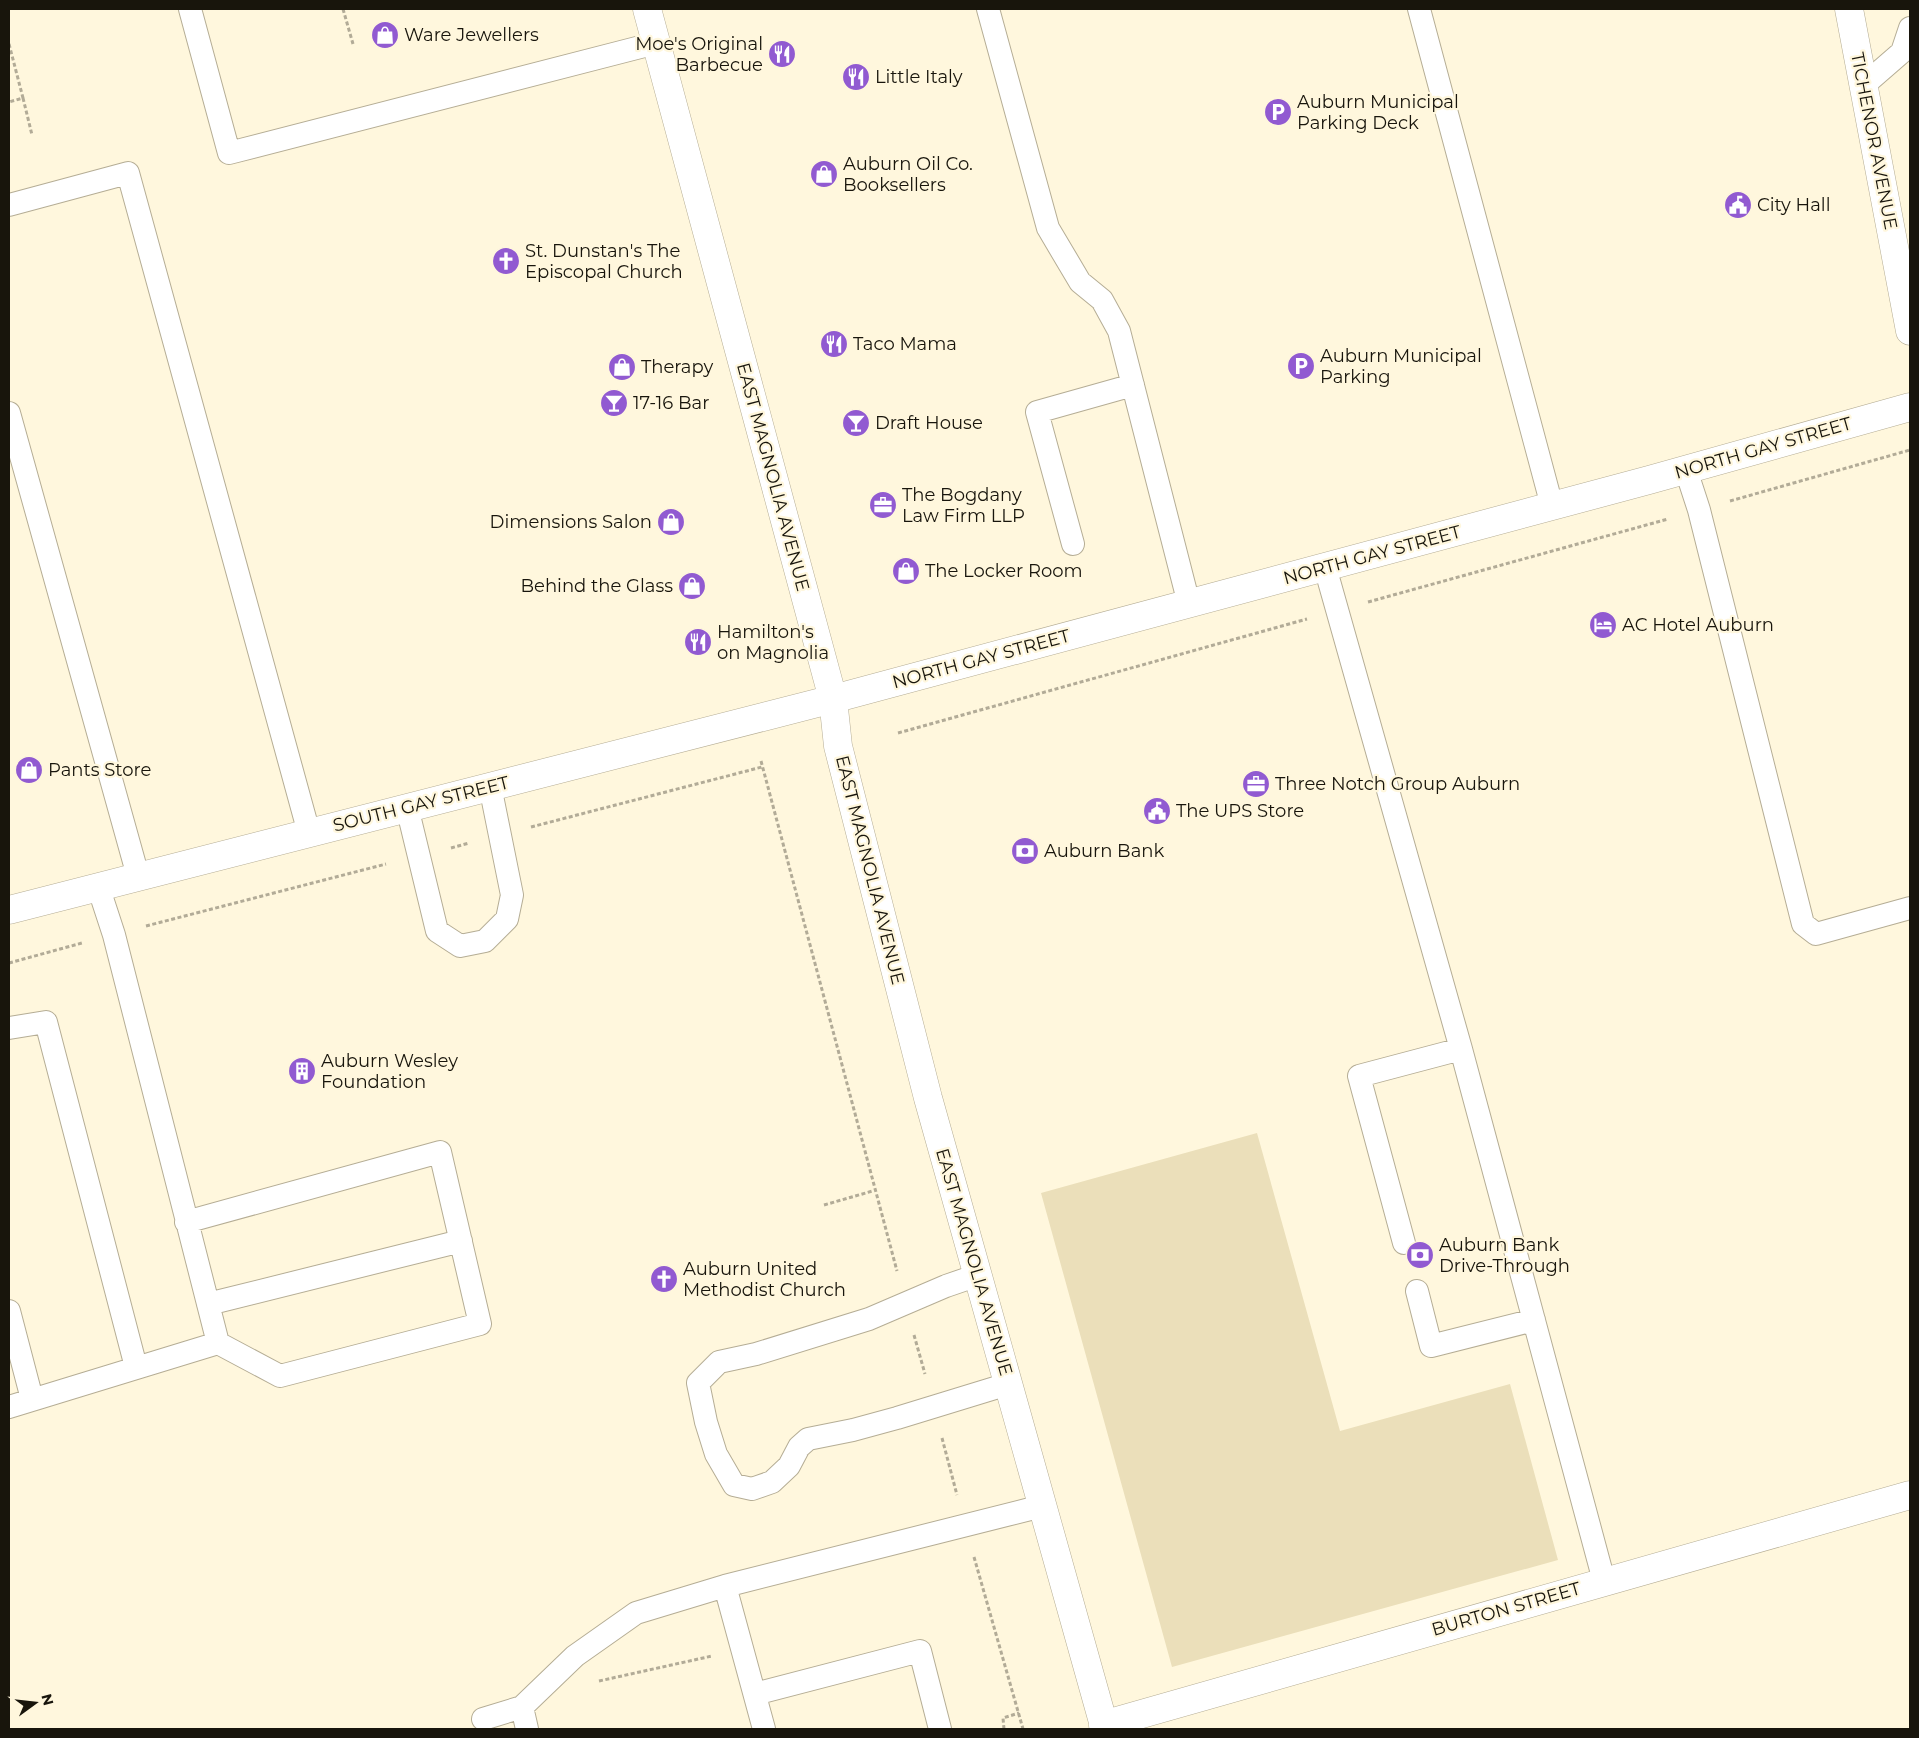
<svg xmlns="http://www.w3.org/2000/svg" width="1919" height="1738" font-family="Montserrat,sans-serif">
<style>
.green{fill:#ebdfba}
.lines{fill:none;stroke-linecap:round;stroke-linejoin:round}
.service-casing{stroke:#b5ad95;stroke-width:24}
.minor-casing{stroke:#b5ad95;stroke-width:29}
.tertiary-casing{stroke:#b5ad95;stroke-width:29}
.path{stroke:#b2ab97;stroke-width:3;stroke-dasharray:4 2.5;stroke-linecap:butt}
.service{stroke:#fff;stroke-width:22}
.minor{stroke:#fff;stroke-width:28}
.tertiary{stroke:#fff;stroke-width:28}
.labels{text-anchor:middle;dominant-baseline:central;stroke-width:4.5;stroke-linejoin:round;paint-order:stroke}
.poi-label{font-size:18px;fill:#18150c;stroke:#fff7dd;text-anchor:start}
.street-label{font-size:18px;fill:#18150c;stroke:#fff7dd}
</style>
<rect width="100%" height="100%" fill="#fff7dd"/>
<path class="green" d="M 1257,1133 L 1340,1431 L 1510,1384 L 1558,1560 L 1172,1667 L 1041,1193 Z"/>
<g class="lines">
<g class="service-casing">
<path id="service" d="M 190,9 L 229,153 L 656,43
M 988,9 L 1048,228 L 1080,282 L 1102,300 L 1119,331 L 1189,604
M 1419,9 L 1552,506
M 1864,85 L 1902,52 L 1910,28
M 9,205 L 128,173 L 309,833
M 9,413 L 138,876
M 1686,470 L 1699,510 L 1803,924 L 1816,934 L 1910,908
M 1073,544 L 1037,412 L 1133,385
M 1325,567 L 1461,1049 L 1604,1581
M 407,807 L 437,931 L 460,946 L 485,941 L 507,919 L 512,895 L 490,786
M 9,1028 L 46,1022 L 136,1367
M 186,1222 L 440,1152 L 480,1324 L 280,1376 L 218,1343
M 1404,1243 L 1359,1076 L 1461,1049
M 978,1275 L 946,1286 L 869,1319 L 756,1354 L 719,1362 L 698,1383 L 706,1422 L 716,1454 L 734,1485 L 752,1489 L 772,1482 L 789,1466 L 799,1447 L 808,1439 L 853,1430 L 897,1418 L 1008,1384
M 1417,1291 L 1431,1346 L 1534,1320
M 208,1304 L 461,1241
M 9,1311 L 32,1399
M 9,1407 L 218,1343 L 114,935 L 98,886
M 725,1586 L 764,1729
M 755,1694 L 920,1651 L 940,1729
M 522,1707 L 527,1729
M 483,1719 L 522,1707 L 575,1656 L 636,1613 L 725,1586 L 1042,1506"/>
</g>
<g class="minor-casing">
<path id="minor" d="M 647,9 L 833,699 L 838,746 L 928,1098 L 1105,1729
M 1849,9 L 1910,331
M 1103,1725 L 1910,1495"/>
</g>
<g class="tertiary-casing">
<path id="tertiary" d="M 9,910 L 833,699 L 1649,480 L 1910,407"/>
</g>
<path class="path" d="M 343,9 L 353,44
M 9,44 L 23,98 L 9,102
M 23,98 L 32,135
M 1730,501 L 1910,450
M 1368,602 L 1668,519
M 898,733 L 1307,619
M 761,761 L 897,1271
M 531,827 L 762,767
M 451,848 L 469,843
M 146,926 L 386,864
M 9,963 L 82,943
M 824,1205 L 876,1190
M 914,1335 L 925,1374
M 942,1438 L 957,1495
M 974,1557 L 1023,1729
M 599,1681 L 712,1656
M 1004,1729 L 1003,1718 L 1019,1713"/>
<use href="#service" class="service"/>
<use href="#minor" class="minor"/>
<use href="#tertiary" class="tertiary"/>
</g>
<defs>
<g id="shop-disc" transform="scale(1.4375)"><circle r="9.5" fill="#915ad1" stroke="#fff7dd"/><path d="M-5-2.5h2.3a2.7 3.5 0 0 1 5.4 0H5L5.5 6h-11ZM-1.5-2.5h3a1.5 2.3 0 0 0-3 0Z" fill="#fff"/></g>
<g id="restaurant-disc" transform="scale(1.4375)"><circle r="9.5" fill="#915ad1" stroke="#fff7dd"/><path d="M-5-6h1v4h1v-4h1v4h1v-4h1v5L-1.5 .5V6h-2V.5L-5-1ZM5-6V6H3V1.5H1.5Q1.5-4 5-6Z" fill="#fff"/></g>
<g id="parking-disc" transform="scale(1.4375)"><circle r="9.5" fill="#915ad1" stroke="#fff7dd"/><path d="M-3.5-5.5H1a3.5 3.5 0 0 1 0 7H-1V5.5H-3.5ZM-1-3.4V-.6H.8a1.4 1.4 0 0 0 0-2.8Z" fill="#fff"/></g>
<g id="civic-disc" transform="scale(1.4375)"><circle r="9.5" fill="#915ad1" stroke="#fff7dd"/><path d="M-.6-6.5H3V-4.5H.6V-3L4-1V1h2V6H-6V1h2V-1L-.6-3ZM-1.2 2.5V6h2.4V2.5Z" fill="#fff"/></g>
<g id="church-disc" transform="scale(1.4375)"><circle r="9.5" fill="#915ad1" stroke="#fff7dd"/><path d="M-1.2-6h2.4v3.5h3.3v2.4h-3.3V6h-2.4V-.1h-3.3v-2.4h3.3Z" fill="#fff"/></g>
<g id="bar-disc" transform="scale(1.4375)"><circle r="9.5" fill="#915ad1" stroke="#fff7dd"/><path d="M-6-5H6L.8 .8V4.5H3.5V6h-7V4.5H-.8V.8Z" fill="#fff"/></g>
<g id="office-disc" transform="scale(1.4375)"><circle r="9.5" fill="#915ad1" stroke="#fff7dd"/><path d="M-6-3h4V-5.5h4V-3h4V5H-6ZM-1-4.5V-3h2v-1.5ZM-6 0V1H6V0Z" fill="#fff"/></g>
<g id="hotel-disc" transform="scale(1.4375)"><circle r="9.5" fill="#915ad1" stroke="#fff7dd"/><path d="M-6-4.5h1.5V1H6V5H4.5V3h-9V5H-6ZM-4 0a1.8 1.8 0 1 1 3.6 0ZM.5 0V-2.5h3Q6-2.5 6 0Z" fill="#fff"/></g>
<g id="bank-disc" transform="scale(1.4375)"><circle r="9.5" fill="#915ad1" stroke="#fff7dd"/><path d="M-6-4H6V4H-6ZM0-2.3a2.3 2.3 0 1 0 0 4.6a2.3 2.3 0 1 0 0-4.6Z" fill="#fff"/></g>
<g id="building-disc" transform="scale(1.4375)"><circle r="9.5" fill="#915ad1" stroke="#fff7dd"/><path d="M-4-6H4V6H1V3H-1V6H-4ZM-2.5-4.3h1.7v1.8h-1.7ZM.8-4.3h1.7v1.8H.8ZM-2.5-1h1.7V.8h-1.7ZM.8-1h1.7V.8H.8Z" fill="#fff"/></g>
</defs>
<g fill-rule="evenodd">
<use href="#shop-disc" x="385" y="35"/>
<use href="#restaurant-disc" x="782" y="54"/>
<use href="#restaurant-disc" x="856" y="77"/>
<use href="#parking-disc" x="1278" y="112"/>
<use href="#shop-disc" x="824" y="174"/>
<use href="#civic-disc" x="1738" y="205"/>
<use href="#church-disc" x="506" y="261"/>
<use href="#restaurant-disc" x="834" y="344"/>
<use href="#parking-disc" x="1301" y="366"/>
<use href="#shop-disc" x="622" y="367"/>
<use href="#bar-disc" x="614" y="403"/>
<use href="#bar-disc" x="856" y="423"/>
<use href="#office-disc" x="883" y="505"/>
<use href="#shop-disc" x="671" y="522"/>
<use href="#shop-disc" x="906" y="571"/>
<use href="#shop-disc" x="692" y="586"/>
<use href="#hotel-disc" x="1603" y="625"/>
<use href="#restaurant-disc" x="698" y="642"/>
<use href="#shop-disc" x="29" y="770"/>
<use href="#office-disc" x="1256" y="784"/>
<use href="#civic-disc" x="1157" y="811"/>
<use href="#bank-disc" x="1025" y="851"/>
<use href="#building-disc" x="302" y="1071"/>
<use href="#bank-disc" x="1420" y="1255"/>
<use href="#church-disc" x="664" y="1279"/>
</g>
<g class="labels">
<g class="poi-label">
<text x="404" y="35">Ware Jewellers</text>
<text x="763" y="44" text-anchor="end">Moe's Original<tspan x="763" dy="21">Barbecue</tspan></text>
<text x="875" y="77">Little Italy</text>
<text x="1297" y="102">Auburn Municipal<tspan x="1297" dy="21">Parking Deck</tspan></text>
<text x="843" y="164">Auburn Oil Co.<tspan x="843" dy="21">Booksellers</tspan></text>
<text x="1757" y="205">City Hall</text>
<text x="525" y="251">St. Dunstan's The<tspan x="525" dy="21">Episcopal Church</tspan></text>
<text x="853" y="344">Taco Mama</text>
<text x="1320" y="356">Auburn Municipal<tspan x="1320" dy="21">Parking</tspan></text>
<text x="641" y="367">Therapy</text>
<text x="633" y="403">17-16 Bar</text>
<text x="875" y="423">Draft House</text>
<text x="902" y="495">The Bogdany<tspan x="902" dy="21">Law Firm LLP</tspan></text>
<text x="652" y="522" text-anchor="end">Dimensions Salon</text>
<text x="925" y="571">The Locker Room</text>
<text x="673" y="586" text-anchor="end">Behind the Glass</text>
<text x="1622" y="625">AC Hotel Auburn</text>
<text x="717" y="632">Hamilton's<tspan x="717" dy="21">on Magnolia</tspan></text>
<text x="48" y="770">Pants Store</text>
<text x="1275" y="784">Three Notch Group Auburn</text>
<text x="1176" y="811">The UPS Store</text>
<text x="1044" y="851">Auburn Bank</text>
<text x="321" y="1061">Auburn Wesley<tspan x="321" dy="21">Foundation</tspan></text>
<text x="1439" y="1245">Auburn Bank<tspan x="1439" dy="21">Drive-Through</tspan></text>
<text x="683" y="1269">Auburn United<tspan x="683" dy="21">Methodist Church</tspan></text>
</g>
<g class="street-label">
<text transform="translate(1874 141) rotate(79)">TICHENOR AVENUE</text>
<text transform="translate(1763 448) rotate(-16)">NORTH GAY STREET</text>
<text transform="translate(773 477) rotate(75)">EAST MAGNOLIA AVENUE</text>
<text transform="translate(1372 555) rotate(-15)">NORTH GAY STREET</text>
<text transform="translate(981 659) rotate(-15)">NORTH GAY STREET</text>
<text transform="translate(421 804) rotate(-14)">SOUTH GAY STREET</text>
<text transform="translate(870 870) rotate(76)">EAST MAGNOLIA AVENUE</text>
<text transform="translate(974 1262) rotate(74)">EAST MAGNOLIA AVENUE</text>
<text transform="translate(1506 1609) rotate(-16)">BURTON STREET</text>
</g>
</g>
<rect width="1919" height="1738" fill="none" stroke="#18150c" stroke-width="20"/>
<g transform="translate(35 1703) rotate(75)" stroke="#fff7dd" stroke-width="4" paint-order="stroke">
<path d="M0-4L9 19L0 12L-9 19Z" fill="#18150c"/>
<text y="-8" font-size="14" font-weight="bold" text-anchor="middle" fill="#18150c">N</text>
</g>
</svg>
